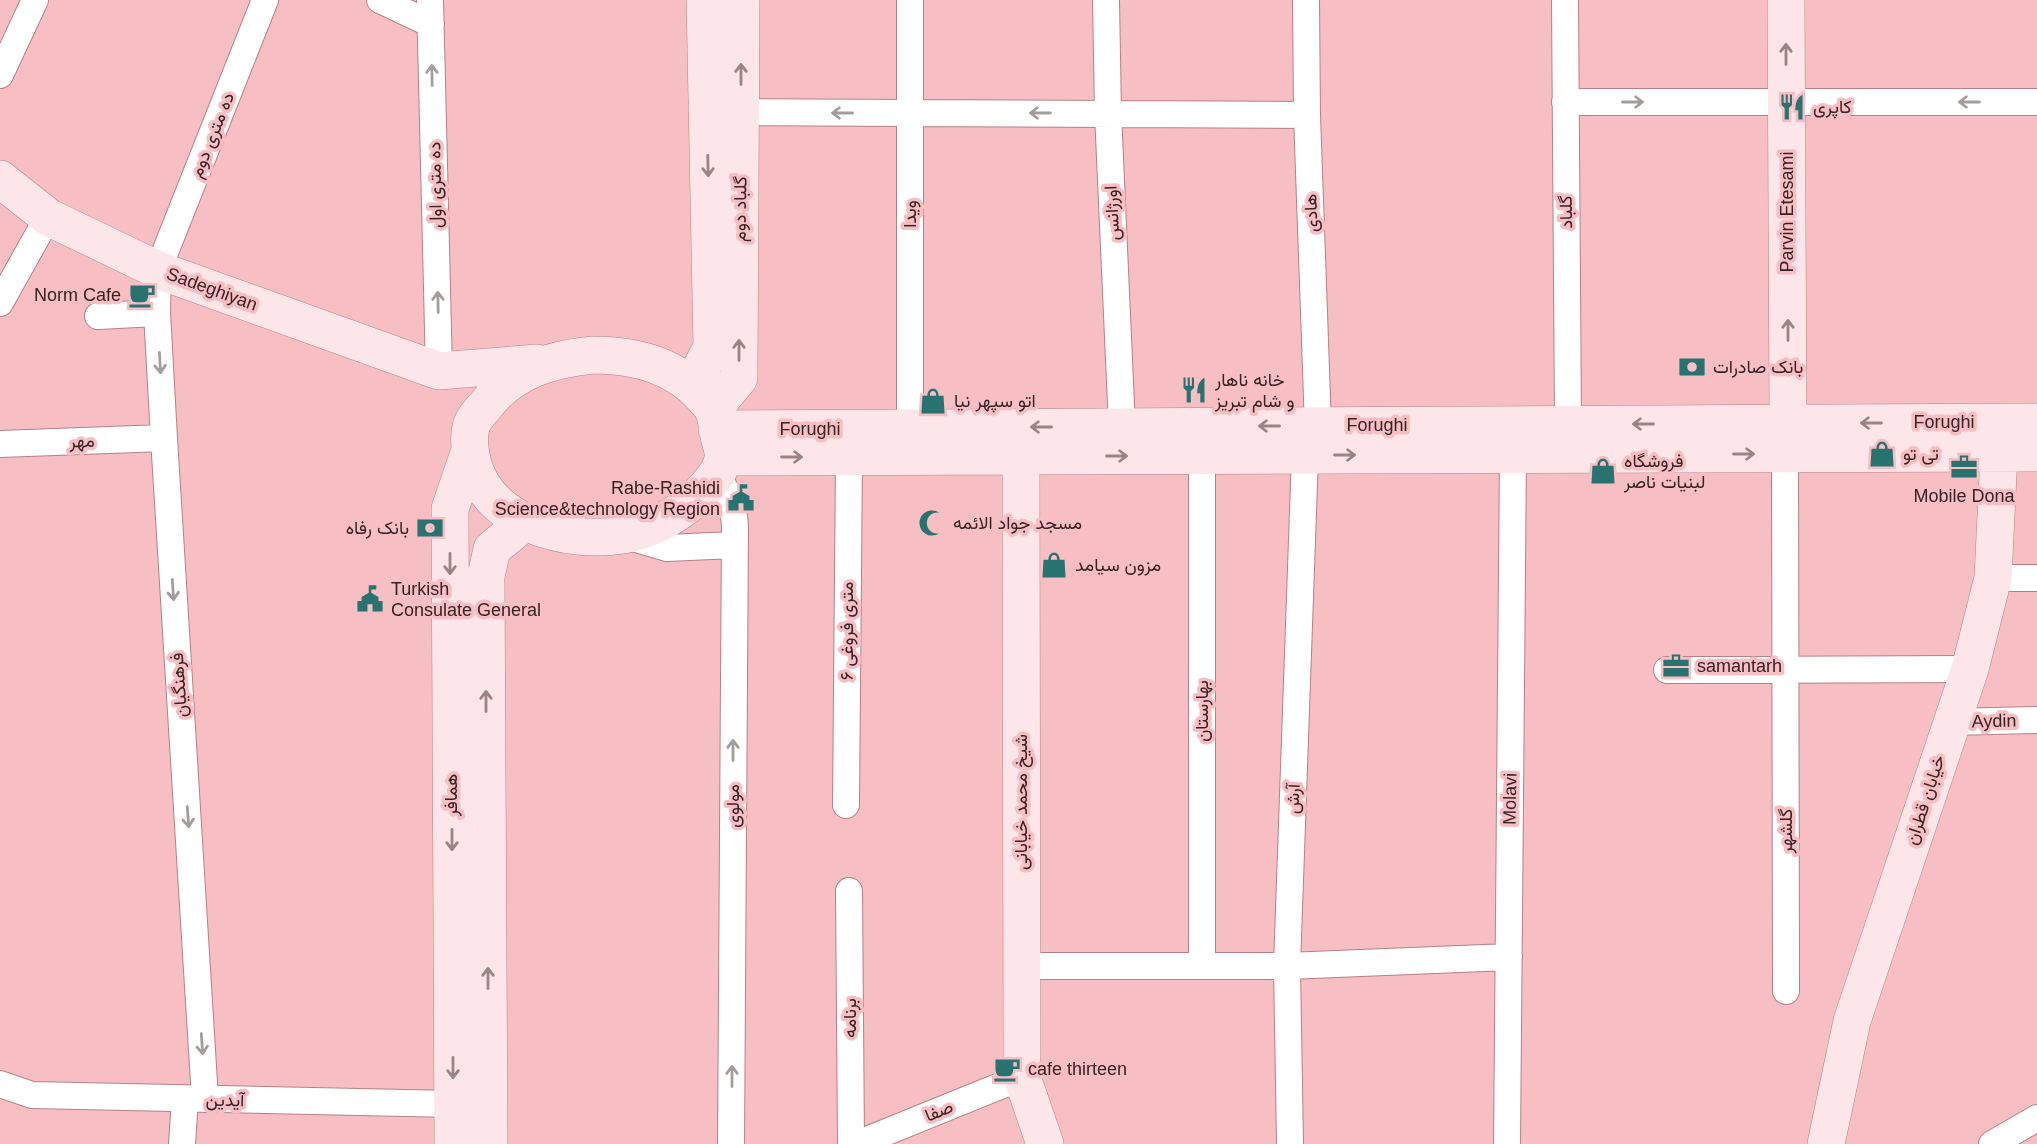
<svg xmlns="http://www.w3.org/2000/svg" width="2037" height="1144" font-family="Helvetica,Vazirmatn,sans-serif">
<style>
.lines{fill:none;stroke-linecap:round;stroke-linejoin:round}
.street-casing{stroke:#b58186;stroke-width:28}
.secondary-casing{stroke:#b58186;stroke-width:38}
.street{stroke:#fff;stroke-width:26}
.secondary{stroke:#fde6e9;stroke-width:37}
.oneway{stroke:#9a8486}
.oneway2{stroke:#a59c9c}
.labels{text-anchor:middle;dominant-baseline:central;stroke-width:7;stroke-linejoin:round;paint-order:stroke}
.poi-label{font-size:18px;fill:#372224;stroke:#f7bfc4;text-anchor:start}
.street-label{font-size:18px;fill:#372224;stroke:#f7bfc4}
</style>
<rect width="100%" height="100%" fill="#f7bfc4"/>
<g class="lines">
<g class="street-casing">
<path id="street" d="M 380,0 L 431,24
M 430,0 L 439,371
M 1106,0 L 1108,113 L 1122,427
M 1306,0 L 1307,115 L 1318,426
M 1565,0 L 1568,424
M 0,75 L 35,0
M 1565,102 L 2037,102
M 722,112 L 1307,115
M 0,303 L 48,217
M 98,316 L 157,313
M 910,428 L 910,0
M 0,444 L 164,438
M 1785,453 L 1786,991
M 1202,455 L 1202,966
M 716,474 C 728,492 734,504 735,527 L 731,1144
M 623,535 L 667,548 L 734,545
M 1993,578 L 2037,578
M 1667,670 L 1970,669
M 1951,722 L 2037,720
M 846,805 L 849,457
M 849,891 L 851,1144
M 1021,966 L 1287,966 L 1509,957
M 0,1084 L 32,1095 L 453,1104
M 205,1099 L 164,438 L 157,313 L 158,270 L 265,0
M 182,1144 L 185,1099
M 857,1144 L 1022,1077
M 1290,1144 L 1287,966 L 1305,455
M 1507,1144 L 1513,454
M 1992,1144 L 2037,1118"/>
</g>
<g class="secondary-casing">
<path id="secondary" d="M 1786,0 L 1788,423
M 0,179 L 48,217 L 158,270 L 439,371 L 537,363
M 593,355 C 634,355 675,365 703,397 C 706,401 711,405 713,410 C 717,417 717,428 719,436 C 720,442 724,451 723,457 C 722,475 695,500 681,510 C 664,522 644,531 623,535 C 567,544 490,524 473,464 C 470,452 468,439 471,427 C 473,419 480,412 486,405 C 512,371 551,359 593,355 Z
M 692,385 L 712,347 L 705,0
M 713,409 L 739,378 L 741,0
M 717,429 L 2037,422
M 1021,456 L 1022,1077 L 1045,1144
M 723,457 L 2037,453
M 453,1144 L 450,509 L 470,450
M 489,1144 L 486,576 L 492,549 L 525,522
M 1826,1144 L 1852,1021 L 1970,669 L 1993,578 L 1999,453"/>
</g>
<use href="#street" class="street"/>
<use href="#secondary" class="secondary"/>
</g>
<defs><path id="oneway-shaft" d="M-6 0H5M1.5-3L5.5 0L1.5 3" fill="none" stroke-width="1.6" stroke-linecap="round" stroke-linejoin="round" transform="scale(1.75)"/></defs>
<g class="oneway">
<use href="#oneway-shaft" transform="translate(1786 54) rotate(-90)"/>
<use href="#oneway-shaft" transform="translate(741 74) rotate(-90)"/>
<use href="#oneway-shaft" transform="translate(708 166) rotate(89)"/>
<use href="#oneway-shaft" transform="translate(1788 330) rotate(-90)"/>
<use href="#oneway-shaft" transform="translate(739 350) rotate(-90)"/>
<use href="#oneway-shaft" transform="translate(1871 423) rotate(180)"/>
<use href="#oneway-shaft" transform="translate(1643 424) rotate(180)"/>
<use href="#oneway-shaft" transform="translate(1269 426) rotate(180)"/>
<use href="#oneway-shaft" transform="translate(1041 427) rotate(180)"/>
<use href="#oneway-shaft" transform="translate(1744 454)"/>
<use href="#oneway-shaft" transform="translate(1345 455)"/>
<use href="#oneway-shaft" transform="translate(1117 456)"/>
<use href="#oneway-shaft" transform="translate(792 457)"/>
<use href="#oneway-shaft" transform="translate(450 564) rotate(90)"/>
<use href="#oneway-shaft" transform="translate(486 701) rotate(-90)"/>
<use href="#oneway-shaft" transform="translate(452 840) rotate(90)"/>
<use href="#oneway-shaft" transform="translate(488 978) rotate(-90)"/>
<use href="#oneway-shaft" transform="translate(453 1068) rotate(90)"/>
</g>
<g class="oneway2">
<use href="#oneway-shaft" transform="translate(432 75) rotate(-91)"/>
<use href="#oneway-shaft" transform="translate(1633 102)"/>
<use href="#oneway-shaft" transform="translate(1969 102) rotate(180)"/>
<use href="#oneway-shaft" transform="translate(842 113) rotate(-180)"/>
<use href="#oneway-shaft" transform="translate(1040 113) rotate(-180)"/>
<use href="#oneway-shaft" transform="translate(438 302) rotate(-91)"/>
<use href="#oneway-shaft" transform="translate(160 363) rotate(87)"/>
<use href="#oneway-shaft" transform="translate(173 590) rotate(86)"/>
<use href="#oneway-shaft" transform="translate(733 750) rotate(-90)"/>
<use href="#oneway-shaft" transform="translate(188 817) rotate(86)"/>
<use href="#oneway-shaft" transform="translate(202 1044) rotate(86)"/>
<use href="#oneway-shaft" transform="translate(732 1076) rotate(-90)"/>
</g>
<defs>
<g id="restaurant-bare" transform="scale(2.1)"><path d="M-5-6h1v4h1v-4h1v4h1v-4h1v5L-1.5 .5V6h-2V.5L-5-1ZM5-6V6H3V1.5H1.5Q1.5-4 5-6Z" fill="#28726f" stroke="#f7bfc4" stroke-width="2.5" paint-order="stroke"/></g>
<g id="cafe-bare" transform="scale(2.1)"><path d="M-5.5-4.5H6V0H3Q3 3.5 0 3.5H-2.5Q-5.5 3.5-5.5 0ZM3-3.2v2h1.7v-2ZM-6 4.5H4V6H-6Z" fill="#28726f" stroke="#f7bfc4" stroke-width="2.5" paint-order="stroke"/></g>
<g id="bank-bare" transform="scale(2.1)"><path d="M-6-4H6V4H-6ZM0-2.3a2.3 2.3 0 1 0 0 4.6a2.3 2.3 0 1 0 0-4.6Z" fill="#28726f" stroke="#f7bfc4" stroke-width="2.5" paint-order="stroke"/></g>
<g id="shop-bare" transform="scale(2.1)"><path d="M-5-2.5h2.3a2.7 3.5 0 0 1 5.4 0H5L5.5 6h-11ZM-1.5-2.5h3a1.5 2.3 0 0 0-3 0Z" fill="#28726f" stroke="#f7bfc4" stroke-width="2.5" paint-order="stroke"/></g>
<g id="office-bare" transform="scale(2.1)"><path d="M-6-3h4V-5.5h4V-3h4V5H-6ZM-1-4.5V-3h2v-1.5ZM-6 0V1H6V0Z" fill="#28726f" stroke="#f7bfc4" stroke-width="2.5" paint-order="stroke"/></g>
<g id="civic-bare" transform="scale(2.1)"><path d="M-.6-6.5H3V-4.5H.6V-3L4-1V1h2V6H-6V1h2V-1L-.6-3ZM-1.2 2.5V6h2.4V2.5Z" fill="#28726f" stroke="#f7bfc4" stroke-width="2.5" paint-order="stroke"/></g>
<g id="mosque-bare" transform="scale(2.1)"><path d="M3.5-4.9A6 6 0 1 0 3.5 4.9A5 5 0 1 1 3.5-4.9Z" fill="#28726f" stroke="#f7bfc4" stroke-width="2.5" paint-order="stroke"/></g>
</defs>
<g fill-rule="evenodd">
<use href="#restaurant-bare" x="1792" y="107"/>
<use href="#cafe-bare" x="142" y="295"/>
<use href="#bank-bare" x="1692" y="367"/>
<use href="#restaurant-bare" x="1194" y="390"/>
<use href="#shop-bare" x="933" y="401"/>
<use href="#shop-bare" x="1882" y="454"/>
<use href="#office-bare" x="1964" y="467"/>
<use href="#shop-bare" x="1603" y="471"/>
<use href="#civic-bare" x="741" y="498"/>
<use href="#mosque-bare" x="932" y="523"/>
<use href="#bank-bare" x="430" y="528"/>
<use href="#shop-bare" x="1054" y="565"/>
<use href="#civic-bare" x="370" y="599"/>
<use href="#office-bare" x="1676" y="666"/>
<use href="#cafe-bare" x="1007" y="1069"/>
</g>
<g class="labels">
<g class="poi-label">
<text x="1813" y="107">کاپری</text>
<text x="121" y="295" text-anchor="end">Norm Cafe</text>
<text x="1713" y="367">بانک صادرات</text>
<text x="1215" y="380">خانه ناهار<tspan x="1215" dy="21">و شام تبریز</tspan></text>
<text x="954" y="401">اتو سپهر نیا</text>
<text x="1903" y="454">تی تو</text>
<text x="1624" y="461">فروشگاه<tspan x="1624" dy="21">لبنیات ناصر</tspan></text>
<text x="720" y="488" text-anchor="end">Rabe-Rashidi<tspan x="720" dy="21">Science&amp;technology Region</tspan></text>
<text x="1964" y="496" text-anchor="middle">Mobile Dona</text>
<text x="953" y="523">مسجد جواد الائمه</text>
<text x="409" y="528" text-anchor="end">بانک رفاه</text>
<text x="1075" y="565">مزون سیامد</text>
<text x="391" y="589">Turkish<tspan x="391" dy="21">Consulate General</tspan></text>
<text x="1697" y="666">samantarh</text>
<text x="1028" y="1069">cafe thirteen</text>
</g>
<g class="street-label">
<text transform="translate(212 135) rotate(-68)">ده متری دوم</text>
<text transform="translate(435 185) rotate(-91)">ده متری اول</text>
<text transform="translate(740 209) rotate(-89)">گلباد دوم</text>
<text transform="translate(1566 212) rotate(-91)">گلباد</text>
<text transform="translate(1787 212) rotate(-90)">Parvin Etesami</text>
<text transform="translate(1112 213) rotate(-93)">اورژانس</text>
<text transform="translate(1311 213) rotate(-92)">هادی</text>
<text transform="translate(910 214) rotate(-90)">ویدا</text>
<text transform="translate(212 289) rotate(20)">Sadeghiyan</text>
<text x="1944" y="422">Forughi</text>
<text x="1377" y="425">Forughi</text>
<text x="810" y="429">Forughi</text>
<text transform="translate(82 441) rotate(-2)">مهر</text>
<text transform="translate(847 631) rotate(-90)">۶ متری فروغی</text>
<text transform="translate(179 685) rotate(-94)">فرهنگیان</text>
<text transform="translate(1202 711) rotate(-90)">بهارستان</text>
<text transform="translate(1994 721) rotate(-1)">Aydin</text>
<text transform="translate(451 795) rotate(-90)">همافر</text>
<text transform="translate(1293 799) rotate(-88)">آرش</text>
<text transform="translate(1510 799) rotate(-89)">Molavi</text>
<text transform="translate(1925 800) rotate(-72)">خیابان قطران</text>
<text transform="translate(1021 802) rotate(-90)">شیخ محمد خیابانی</text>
<text transform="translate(733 806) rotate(-90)">مولوی</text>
<text transform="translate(1786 831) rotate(-90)">گلشهر</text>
<text transform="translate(850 1018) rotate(-90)">برنامه</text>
<text transform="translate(225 1100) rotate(1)">آیدین</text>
<text transform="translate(939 1111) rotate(-22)">صفا</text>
</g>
</g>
</svg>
